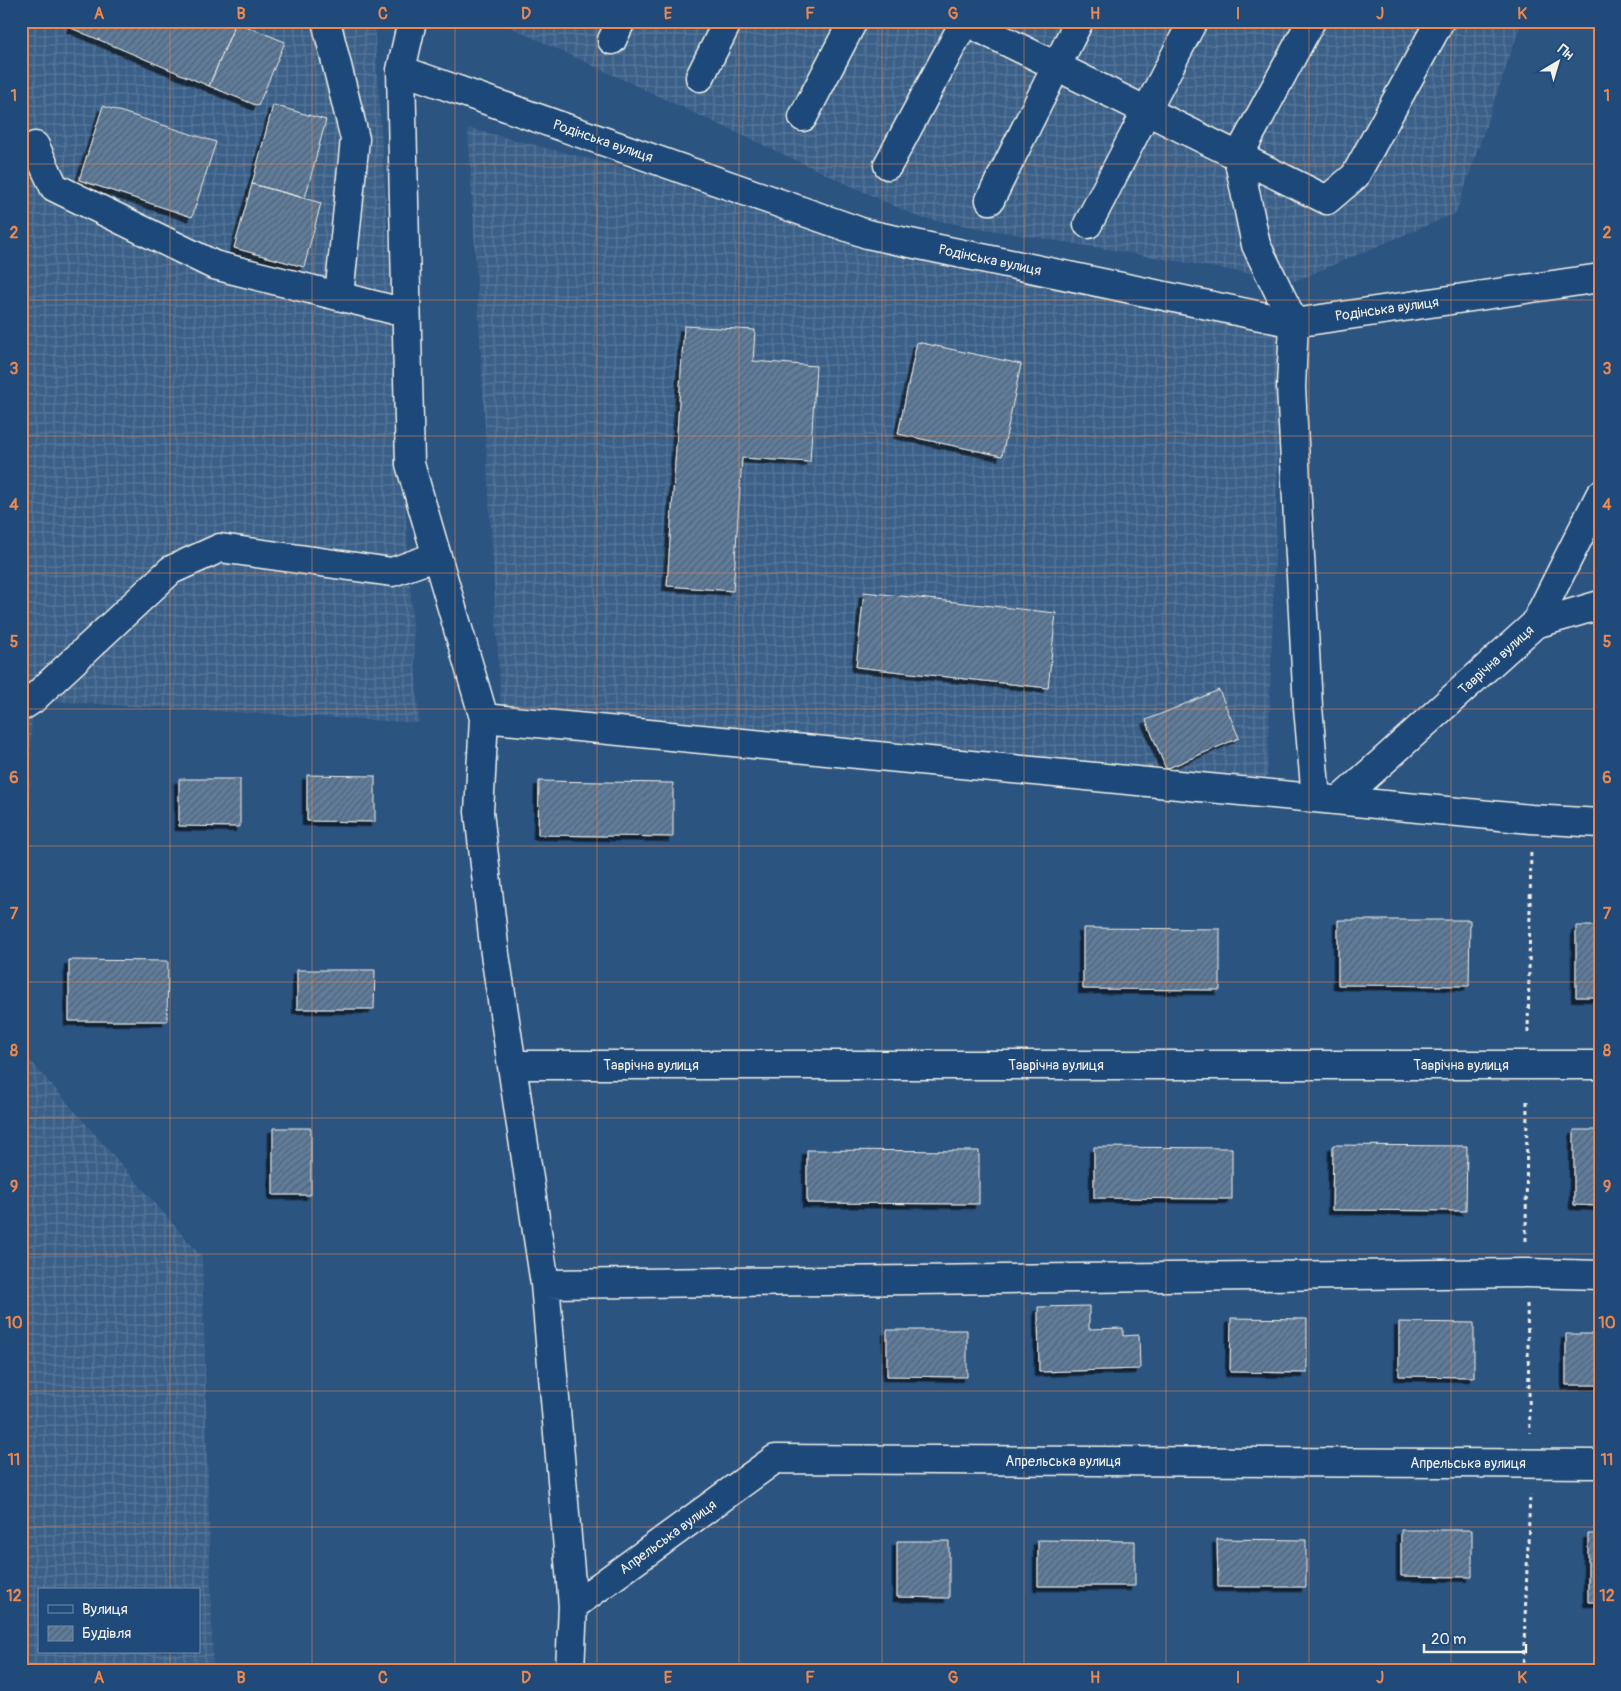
<svg xmlns="http://www.w3.org/2000/svg" width="1621" height="1691" font-family="Pangolin,sans-serif">
<style>
.industrial{fill:url(#industrial-grid);fill-rule:evenodd}
.building{fill:url(#building-hatch);stroke:#f4f1e8;filter:url(#shadow)}
.lines{fill:none;stroke-linecap:round;stroke-linejoin:round}
.minor-casing{stroke:#f4f1e8;stroke-width:31}
.path{stroke:#f4f1e8;stroke-width:3;stroke-dasharray:4 4;stroke-linecap:butt}
.minor{stroke:#1f4a7a;stroke-width:28}
.grid{fill:none;stroke:#ec874e;stroke-width:1;stroke-opacity:0.55}
.labels{text-anchor:middle;dominant-baseline:central;stroke-width:4;stroke-linejoin:round;paint-order:stroke}
.street-label{font-size:14px;fill:#f4f1e8;stroke:#1f4a7a}
.neatline{fill:none;stroke:#ec874e;stroke-width:2}
.grid-label{font-size:16px;text-anchor:middle;font-weight:bold;fill:#ec874e}
</style>
<defs>
<pattern id="industrial-grid" width="8" height="8" patternUnits="userSpaceOnUse" patternTransform="scale(1.25)"><rect width="8" height="8" fill="#3b6088"/><path d="M0 4h8M4 0v8" fill="none" stroke="#587799"/></pattern>
<pattern id="building-hatch" width="6" height="6" patternUnits="userSpaceOnUse" patternTransform="scale(1.25)"><rect width="6" height="6" fill="#5e7b9a"/><path d="M-1 1l2-2M0 6l6-6M5 7l2-2" fill="none" stroke="#556474"/></pattern>
<filter id="shadow"><feDropShadow dx="-4.5" dy="4.5" stdDeviation="0" flood-color="#0009"/></filter>
</defs>
<rect width="100%" height="100%" fill="#2c5481"/>
<filter id="ink" filterUnits="userSpaceOnUse"><feTurbulence type="fractalNoise" baseFrequency=".02" numOctaves="2"/><feDisplacementMap in="SourceGraphic" scale="10" xChannelSelector="R" yChannelSelector="G"/><feConvolveMatrix kernelMatrix="1 2 1 2 8 2 1 2 1" color-interpolation-filters="sRGB"/></filter>
<g filter="url(#ink)">
<path class="industrial" d="M 21,21 L 374,21 L 419,723 L 32,700 L 23,1052 L 202,1257 L 213,1670 L 21,1670 ZM 39,1590 L 199,1590 L 199,1652 L 39,1652 Z
M 497,21 L 1522,21 L 1456,213 L 1295,281 L 920,218 Z
M 468,128 L 1282,335 L 1267,787 L 501,708 Z"/>
<path class="building" d="M 74,21 L 235,21 L 236,22 L 209,86 L 71,28 Z
M 236,22 L 285,42 L 258,106 L 209,86 Z
M 273,105 L 326,120 L 305,198 L 252,184 Z
M 103,106 L 216,142 L 192,217 L 79,180 Z
M 252,184 L 321,203 L 304,267 L 234,248 Z
M 684,326 L 755,330 L 753,361 L 816,366 L 810,462 L 742,458 L 733,591 L 667,586 Z
M 917,342 L 1021,364 L 1002,456 L 898,434 Z
M 864,592 L 1056,613 L 1048,688 L 856,667 Z
M 1219,690 L 1239,738 L 1166,769 L 1146,720 Z
M 307,775 L 375,776 L 375,822 L 307,821 Z
M 179,779 L 240,779 L 240,827 L 179,826 Z
M 539,781 L 673,783 L 673,837 L 538,835 Z
M 1338,920 L 1470,920 L 1469,986 L 1338,985 Z
M 1576,926 L 1600,926 L 1600,997 L 1576,997 Z
M 1083,928 L 1220,929 L 1220,990 L 1083,989 Z
M 69,960 L 168,961 L 167,1021 L 69,1021 Z
M 297,970 L 375,970 L 374,1009 L 297,1009 Z
M 273,1128 L 311,1128 L 311,1195 L 273,1195 Z
M 1574,1130 L 1600,1130 L 1600,1206 L 1574,1205 Z
M 1333,1145 L 1467,1146 L 1466,1211 L 1332,1210 Z
M 1094,1147 L 1232,1148 L 1232,1199 L 1094,1198 Z
M 807,1150 L 979,1151 L 979,1204 L 807,1203 Z
M 1089,1306 L 1089,1329 L 1123,1328 L 1123,1336 L 1139,1335 L 1140,1369 L 1039,1372 L 1038,1307 Z
M 1231,1318 L 1307,1319 L 1307,1373 L 1230,1372 Z
M 1399,1322 L 1474,1323 L 1474,1377 L 1399,1376 Z
M 887,1330 L 967,1330 L 967,1377 L 887,1376 Z
M 1566,1334 L 1600,1334 L 1600,1385 L 1566,1385 Z
M 1401,1530 L 1472,1530 L 1472,1577 L 1401,1576 Z
M 1588,1534 L 1600,1534 L 1600,1602 L 1588,1602 Z
M 1217,1539 L 1306,1540 L 1306,1587 L 1218,1587 Z
M 1038,1540 L 1135,1541 L 1135,1586 L 1038,1586 Z
M 897,1541 L 949,1541 L 949,1598 L 897,1597 Z"/>
<g class="lines">
<g class="minor-casing">
<path id="minor" d="M 326,21 L 355,139 L 339,296
M 412,21 L 401,70 L 410,464 L 484,718 L 479,812 L 495,954 L 545,1284 L 573,1606 L 570,1670
M 965,21 L 1327,200 L 1355,176 L 1440,21
M 1311,21 L 1238,157 L 1256,245 L 1294,323 L 1291,387 L 1308,707 L 1316,798
M 612,40 L 621,21
M 401,70 L 867,234 L 1294,323 L 1600,278
M 700,77 L 728,21
M 803,117 L 853,21
M 35,146 L 54,187 L 214,265 L 406,313
M 888,165 L 965,21
M 990,200 L 1079,21
M 1088,224 L 1193,21
M 1535,624 L 1600,495
M 21,707 L 32,700 L 171,570 L 220,548 L 392,572 L 437,556
M 484,718 L 1531,819 L 1600,823
M 1340,800 L 1535,624 L 1600,605
M 512,1065 L 1600,1065
M 545,1284 L 1526,1273 L 1600,1275
M 573,1606 L 775,1459 L 1600,1464"/>
</g>
<path class="path" d="M 1528,1033 L 1531,849
M 1526,1241 L 1527,1097
M 1527,1304 L 1530,1433
M 1523,1670 L 1530,1494"/>
<use href="#minor" class="minor"/>
</g>
</g>
<path class="grid" d="M 170,21 L 170,1590M 312,21 L 312,1670M 455,21 L 455,1670M 597,21 L 597,1670M 739,21 L 739,1670M 882,21 L 882,1670M 1024,21 L 1024,1670M 1166,21 L 1166,1670M 1309,21 L 1309,1670M 1451,21 L 1451,1670M 21,164 L 1600,164M 21,300 L 1600,300M 21,436 L 1600,436M 21,573 L 1600,573M 21,709 L 1600,709M 21,846 L 1600,846M 21,982 L 1600,982M 21,1118 L 1600,1118M 21,1254 L 1600,1254M 21,1391 L 1600,1391M 21,1527 L 1600,1527M 170,1652 L 170,1670"/>
<g class="labels">
<g class="street-label">
<text transform="translate(603 141) rotate(19)">Родінська вулиця</text>
<text transform="translate(990 260) rotate(12)">Родінська вулиця</text>
<text transform="translate(1387 309) rotate(-8)">Родінська вулиця</text>
<text transform="translate(1496 660) rotate(-42)">Таврічна вулиця</text>
<text x="651" y="1065">Таврічна вулиця</text>
<text x="1056" y="1065">Таврічна вулиця</text>
<text x="1461" y="1065">Таврічна вулиця</text>
<text x="1063" y="1461">Апрельська вулиця</text>
<text x="1468" y="1463">Апрельська вулиця</text>
<text transform="translate(668 1537) rotate(-36)">Апрельська вулиця</text>
</g>
</g>
<rect width="1621" height="1691" fill="none" stroke="#1f4a7a" stroke-width="55"/>
<rect x="38" y="1588" width="162" height="65" fill="#1f4a7a" stroke="#748da6"/>
<rect x="48" y="1605" width="25" height="8" fill="#1f4a7a" stroke="#748da6"/>
<text x="82" y="1614" font-size="15" fill="#f4f1e8">Вулиця</text>
<rect x="48" y="1626" width="25" height="15" fill="url(#building-hatch)" stroke="#748da6"/>
<text x="82" y="1638" font-size="15" fill="#f4f1e8">Будівля</text>
<g transform="translate(1558 62) rotate(38)" stroke="#1f4a7a" stroke-width="4" paint-order="stroke">
<path d="M0-4L9 19L0 12L-9 19Z" fill="#f4f1e8"/>
<text y="-8" font-size="14" font-weight="bold" text-anchor="middle" fill="#f4f1e8">Пн</text>
</g>
<path d="M1424 1644v8h102v-8" fill="none" stroke="#f4f1e8" stroke-width="2.5"/>
<text x="1431" y="1644" font-size="15" fill="#f4f1e8" stroke="#1f4a7a" stroke-width="4" paint-order="stroke">20 m</text>
<rect x="28" y="28" width="1566" height="1636" class="neatline"/>
<g class="grid-label">
<text x="99" y="19">A</text>
<text x="241" y="19">B</text>
<text x="383" y="19">C</text>
<text x="526" y="19">D</text>
<text x="668" y="19">E</text>
<text x="810" y="19">F</text>
<text x="953" y="19">G</text>
<text x="1095" y="19">H</text>
<text x="1238" y="19">I</text>
<text x="1380" y="19">J</text>
<text x="1522" y="19">K</text>
<text x="14" y="101">1</text>
<text x="1607" y="101">1</text>
<text x="14" y="238">2</text>
<text x="1607" y="238">2</text>
<text x="14" y="374">3</text>
<text x="1607" y="374">3</text>
<text x="14" y="510">4</text>
<text x="1607" y="510">4</text>
<text x="14" y="647">5</text>
<text x="1607" y="647">5</text>
<text x="14" y="783">6</text>
<text x="1607" y="783">6</text>
<text x="14" y="919">7</text>
<text x="1607" y="919">7</text>
<text x="14" y="1056">8</text>
<text x="1607" y="1056">8</text>
<text x="14" y="1192">9</text>
<text x="1607" y="1192">9</text>
<text x="14" y="1328">10</text>
<text x="1607" y="1328">10</text>
<text x="14" y="1465">11</text>
<text x="1607" y="1465">11</text>
<text x="14" y="1601">12</text>
<text x="1607" y="1601">12</text>
<text x="99" y="1683">A</text>
<text x="241" y="1683">B</text>
<text x="383" y="1683">C</text>
<text x="526" y="1683">D</text>
<text x="668" y="1683">E</text>
<text x="810" y="1683">F</text>
<text x="953" y="1683">G</text>
<text x="1095" y="1683">H</text>
<text x="1238" y="1683">I</text>
<text x="1380" y="1683">J</text>
<text x="1522" y="1683">K</text>
</g>
</svg>
